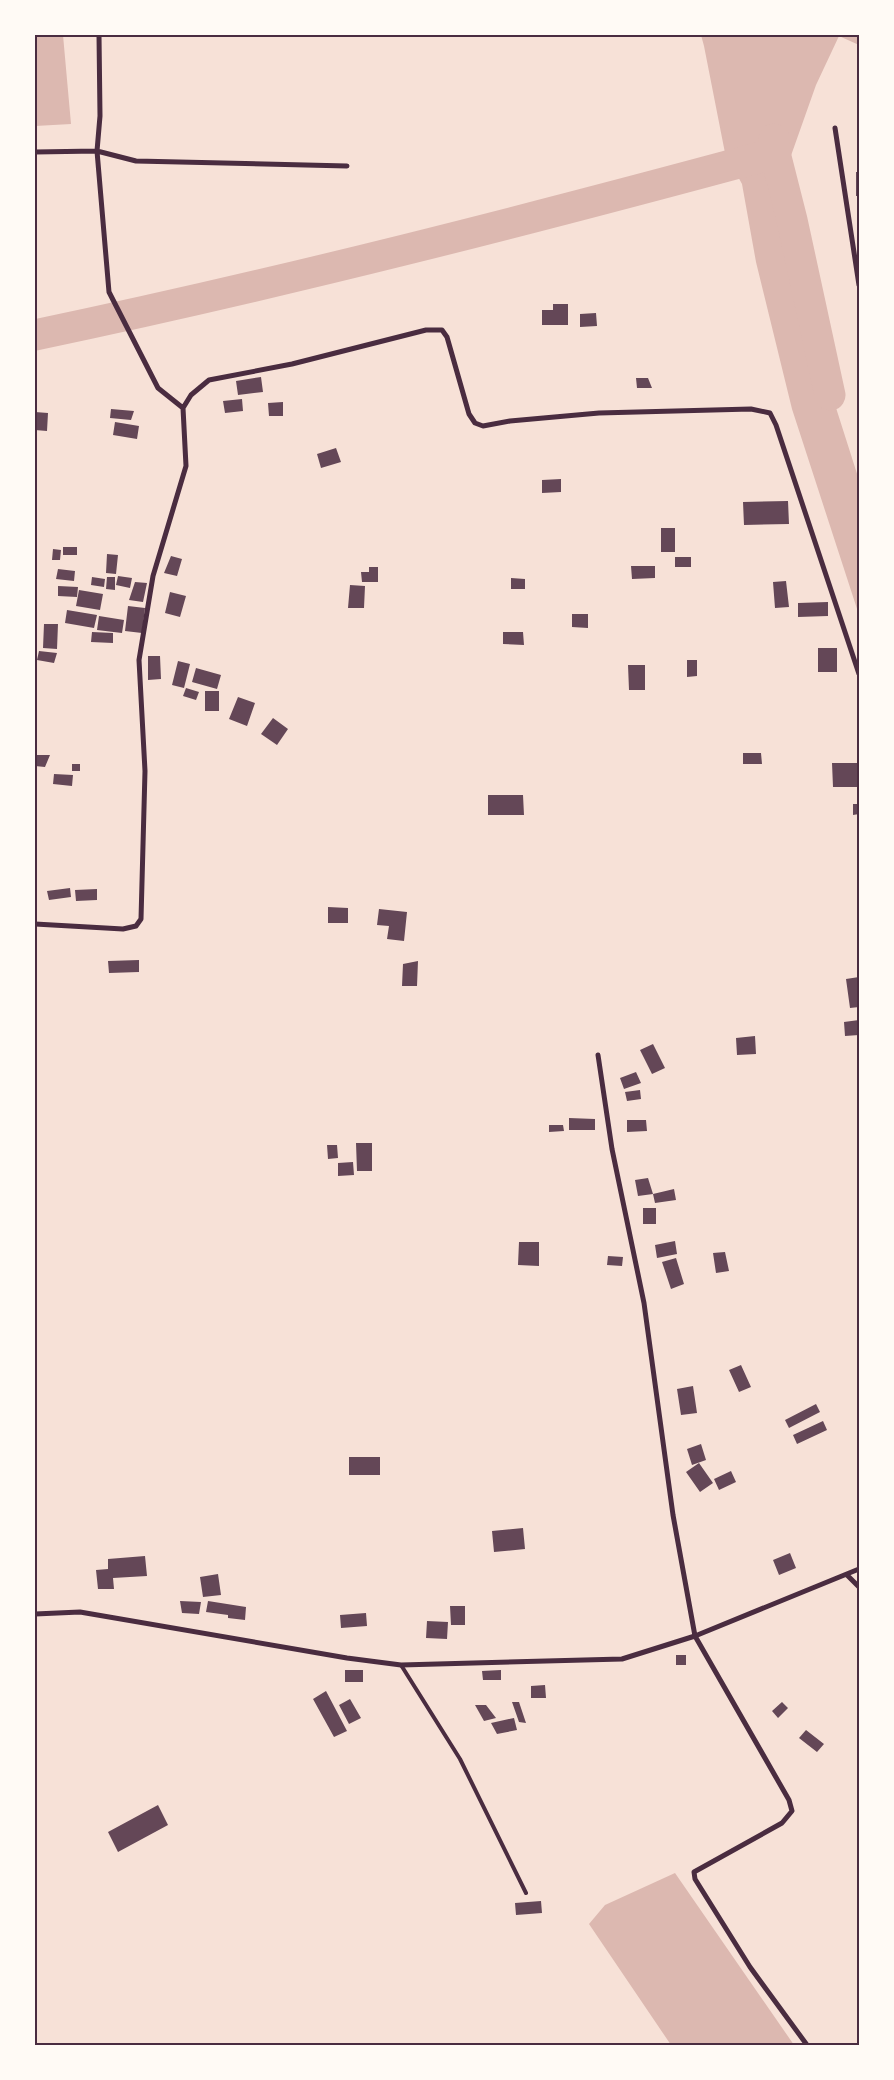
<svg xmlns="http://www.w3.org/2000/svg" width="894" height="2080" font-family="'Libre Baskerville',serif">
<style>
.water{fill:#dcb8b0}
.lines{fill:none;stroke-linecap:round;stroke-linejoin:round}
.river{stroke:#dcb8b0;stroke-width:31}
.building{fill:#644757}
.service{stroke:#4a2c40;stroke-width:4}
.minor{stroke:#4a2c40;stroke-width:5}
.neatline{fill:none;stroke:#4a2c40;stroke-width:2}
</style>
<rect width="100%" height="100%" fill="#f7e1d7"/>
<path class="water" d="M 35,35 L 63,35 L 71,124 L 35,126 Z
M 701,35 L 859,35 L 859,45 L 839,36 L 816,85 L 782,181 L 788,232 L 807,289 L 823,367 L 859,480 L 859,615 L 792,409 L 756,262 L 742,184 L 725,153 L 704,46 Z
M 675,1873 L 794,2045 L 671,2045 L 589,1924 L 605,1905 Z"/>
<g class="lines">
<path class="river" d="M 774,139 L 775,153 L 792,220 L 830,395
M 35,335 C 283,283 528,220 772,154"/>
</g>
<path class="building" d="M 856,172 L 859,172 L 859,196 L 856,196 Z
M 553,304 L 568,304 L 568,325 L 542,325 L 542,310 L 553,310 Z
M 596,313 L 597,326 L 580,327 L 580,314 Z
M 261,377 L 263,392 L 238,395 L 236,381 Z
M 636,378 L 648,378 L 652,388 L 637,388 Z
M 242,399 L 243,411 L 225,413 L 223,401 Z
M 283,402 L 283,416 L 269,416 L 268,403 Z
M 111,409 L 134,411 L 131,420 L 110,418 Z
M 35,412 L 48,413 L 47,431 L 35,430 Z
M 115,422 L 139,426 L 137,439 L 113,435 Z
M 336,448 L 341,462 L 321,468 L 317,454 Z
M 561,479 L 561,492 L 542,493 L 542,480 Z
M 788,501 L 789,524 L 744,525 L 743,502 Z
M 661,528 L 675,528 L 675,552 L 661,552 Z
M 63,547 L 77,547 L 77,555 L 63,555 Z
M 53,549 L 61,550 L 60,560 L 52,560 Z
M 107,554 L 118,555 L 116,574 L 106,573 Z
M 171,556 L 182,559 L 177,576 L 164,573 Z
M 675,557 L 691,557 L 691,567 L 675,567 Z
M 631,566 L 655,566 L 655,578 L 632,579 Z
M 369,567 L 378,567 L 378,582 L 362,582 L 361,572 L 369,572 Z
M 58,569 L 75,571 L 74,581 L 56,579 Z
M 118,576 L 132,578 L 130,588 L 116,585 Z
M 92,577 L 105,579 L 104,587 L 91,585 Z
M 107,577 L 115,577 L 115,590 L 106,589 Z
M 511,578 L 525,579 L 525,589 L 511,589 Z
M 786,581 L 789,607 L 775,608 L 773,582 Z
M 135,582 L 147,583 L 143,602 L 129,600 Z
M 350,585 L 365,586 L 364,608 L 348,608 Z
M 58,586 L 78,587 L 77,597 L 58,596 Z
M 79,590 L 103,594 L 100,610 L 76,606 Z
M 170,592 L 186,596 L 180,617 L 165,613 Z
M 828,602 L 828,616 L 798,617 L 798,603 Z
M 128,606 L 145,608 L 142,633 L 125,631 Z
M 67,610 L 97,615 L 94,628 L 65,623 Z
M 572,614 L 588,614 L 588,628 L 572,627 Z
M 99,616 L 124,620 L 122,633 L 97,630 Z
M 44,624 L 58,624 L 57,649 L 43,648 Z
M 92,632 L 113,633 L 113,643 L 91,642 Z
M 503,632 L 523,632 L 524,645 L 503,644 Z
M 818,648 L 837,648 L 837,672 L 818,672 Z
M 39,651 L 57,653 L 54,663 L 37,660 Z
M 148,656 L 160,656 L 161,679 L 148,680 Z
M 687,660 L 697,660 L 697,676 L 687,677 Z
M 178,661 L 190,664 L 184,688 L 172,685 Z
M 628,665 L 645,665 L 645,690 L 629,690 Z
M 196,668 L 221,675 L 217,689 L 192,682 Z
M 186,688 L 199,692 L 196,700 L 183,696 Z
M 205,691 L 219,691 L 219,711 L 205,711 Z
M 238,697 L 255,703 L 247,726 L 229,719 Z
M 273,718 L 288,729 L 277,745 L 261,734 Z
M 743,753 L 761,753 L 762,764 L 743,764 Z
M 35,755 L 50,755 L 45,767 L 35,766 Z
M 832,763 L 859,763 L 859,787 L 833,787 Z
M 72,764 L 80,764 L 80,771 L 72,771 Z
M 54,774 L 73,775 L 72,786 L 53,784 Z
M 488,795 L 523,795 L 524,815 L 488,815 Z
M 853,804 L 859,804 L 859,814 L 853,815 Z
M 70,888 L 71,897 L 49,900 L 47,891 Z
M 97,889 L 97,900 L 76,901 L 75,890 Z
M 328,907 L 348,908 L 348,923 L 328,923 Z
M 379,909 L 407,912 L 404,941 L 387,939 L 389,926 L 377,925 Z
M 139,960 L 139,972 L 109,973 L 108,961 Z
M 418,961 L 417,986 L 402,986 L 403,964 Z
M 859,977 L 859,1007 L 850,1008 L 846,979 Z
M 859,1020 L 859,1035 L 845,1036 L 844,1022 Z
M 755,1036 L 756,1054 L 737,1055 L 736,1038 Z
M 653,1044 L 665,1068 L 652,1074 L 640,1050 Z
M 636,1072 L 641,1083 L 624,1089 L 620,1078 Z
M 640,1090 L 641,1099 L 627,1101 L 625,1092 Z
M 569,1118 L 595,1119 L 595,1130 L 569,1130 Z
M 627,1120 L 646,1120 L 647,1131 L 627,1132 Z
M 549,1125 L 563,1125 L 564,1131 L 549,1132 Z
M 356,1143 L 372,1143 L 372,1171 L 357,1171 Z
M 327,1145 L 337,1145 L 338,1158 L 328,1159 Z
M 353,1162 L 354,1175 L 338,1176 L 338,1163 Z
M 648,1178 L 653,1194 L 638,1196 L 635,1180 Z
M 674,1189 L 676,1200 L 655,1203 L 653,1194 Z
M 643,1208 L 656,1208 L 656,1224 L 643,1224 Z
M 675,1241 L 677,1254 L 657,1258 L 655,1245 Z
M 519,1242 L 539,1242 L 539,1266 L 518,1265 Z
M 725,1252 L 729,1271 L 716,1273 L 713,1253 Z
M 608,1256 L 623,1257 L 622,1266 L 607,1265 Z
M 676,1258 L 684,1284 L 671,1289 L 662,1262 Z
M 741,1365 L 751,1387 L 739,1392 L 729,1370 Z
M 693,1386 L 697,1413 L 681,1415 L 677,1389 Z
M 816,1404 L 820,1412 L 789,1428 L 785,1420 Z
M 823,1421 L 827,1430 L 797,1444 L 793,1435 Z
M 701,1444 L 706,1460 L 692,1465 L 687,1449 Z
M 349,1457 L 380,1457 L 380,1475 L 349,1475 Z
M 699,1463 L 713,1483 L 700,1492 L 686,1472 Z
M 731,1471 L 736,1482 L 719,1490 L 714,1479 Z
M 523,1528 L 525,1549 L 494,1552 L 492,1531 Z
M 790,1553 L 796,1568 L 779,1575 L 773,1560 Z
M 145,1556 L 147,1576 L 113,1578 L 114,1589 L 98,1589 L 96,1570 L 108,1569 L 108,1559 Z
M 218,1574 L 221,1595 L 203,1597 L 200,1577 Z
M 180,1601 L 201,1602 L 199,1614 L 182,1613 Z
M 208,1601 L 246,1607 L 245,1620 L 228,1618 L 228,1615 L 206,1612 Z
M 450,1606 L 465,1606 L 465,1625 L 451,1625 Z
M 366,1613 L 367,1626 L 341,1628 L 340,1615 Z
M 427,1621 L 448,1622 L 447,1639 L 426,1638 Z
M 676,1655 L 686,1655 L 686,1665 L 676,1665 Z
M 345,1670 L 363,1670 L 363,1682 L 345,1682 Z
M 501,1670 L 501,1680 L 483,1680 L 482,1671 Z
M 545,1685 L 546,1698 L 531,1698 L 531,1686 Z
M 326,1691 L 347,1731 L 334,1737 L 313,1699 Z
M 350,1699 L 361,1718 L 349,1724 L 339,1705 Z
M 512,1702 L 519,1702 L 526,1723 L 519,1722 Z
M 782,1702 L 788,1708 L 778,1718 L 772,1711 Z
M 475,1705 L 486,1705 L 496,1718 L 484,1721 Z
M 514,1718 L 517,1730 L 497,1734 L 491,1723 Z
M 806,1730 L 824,1744 L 817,1752 L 799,1738 Z
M 158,1805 L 168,1825 L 118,1852 L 108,1832 Z
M 541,1901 L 542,1913 L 516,1915 L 515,1903 Z"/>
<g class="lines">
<path class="service" d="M 401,1665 L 460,1759 L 526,1893"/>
<path class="minor" d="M 99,35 L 100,116 L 97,151 L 136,161 L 347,166
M 835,128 L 859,285
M 35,152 L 97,151 L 109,292 L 158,388 L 183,408
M 35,924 L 123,929 L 136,926 L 141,919 L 145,771 L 139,660 L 153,576 L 186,466 L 183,408 L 191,395 L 209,380 L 292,364 L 426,330 L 442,330 L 447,337 L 469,414 L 475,423 L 483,426 L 510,421 L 599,413 L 751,409 L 770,413 L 776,425 L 859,674
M 598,1055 L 612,1149 L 644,1303 L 673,1515 L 695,1636 L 789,1800 L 792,1811 L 782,1823 L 694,1872 L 695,1879 L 750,1967 L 807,2045
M 847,1575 L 859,1587
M 35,1614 L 80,1612 L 347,1658 L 401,1665 L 622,1659 L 695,1636 L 859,1569"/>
</g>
<rect width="894" height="2080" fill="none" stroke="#fffaf5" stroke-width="72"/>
<rect x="36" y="36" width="822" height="2008" class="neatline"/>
</svg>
